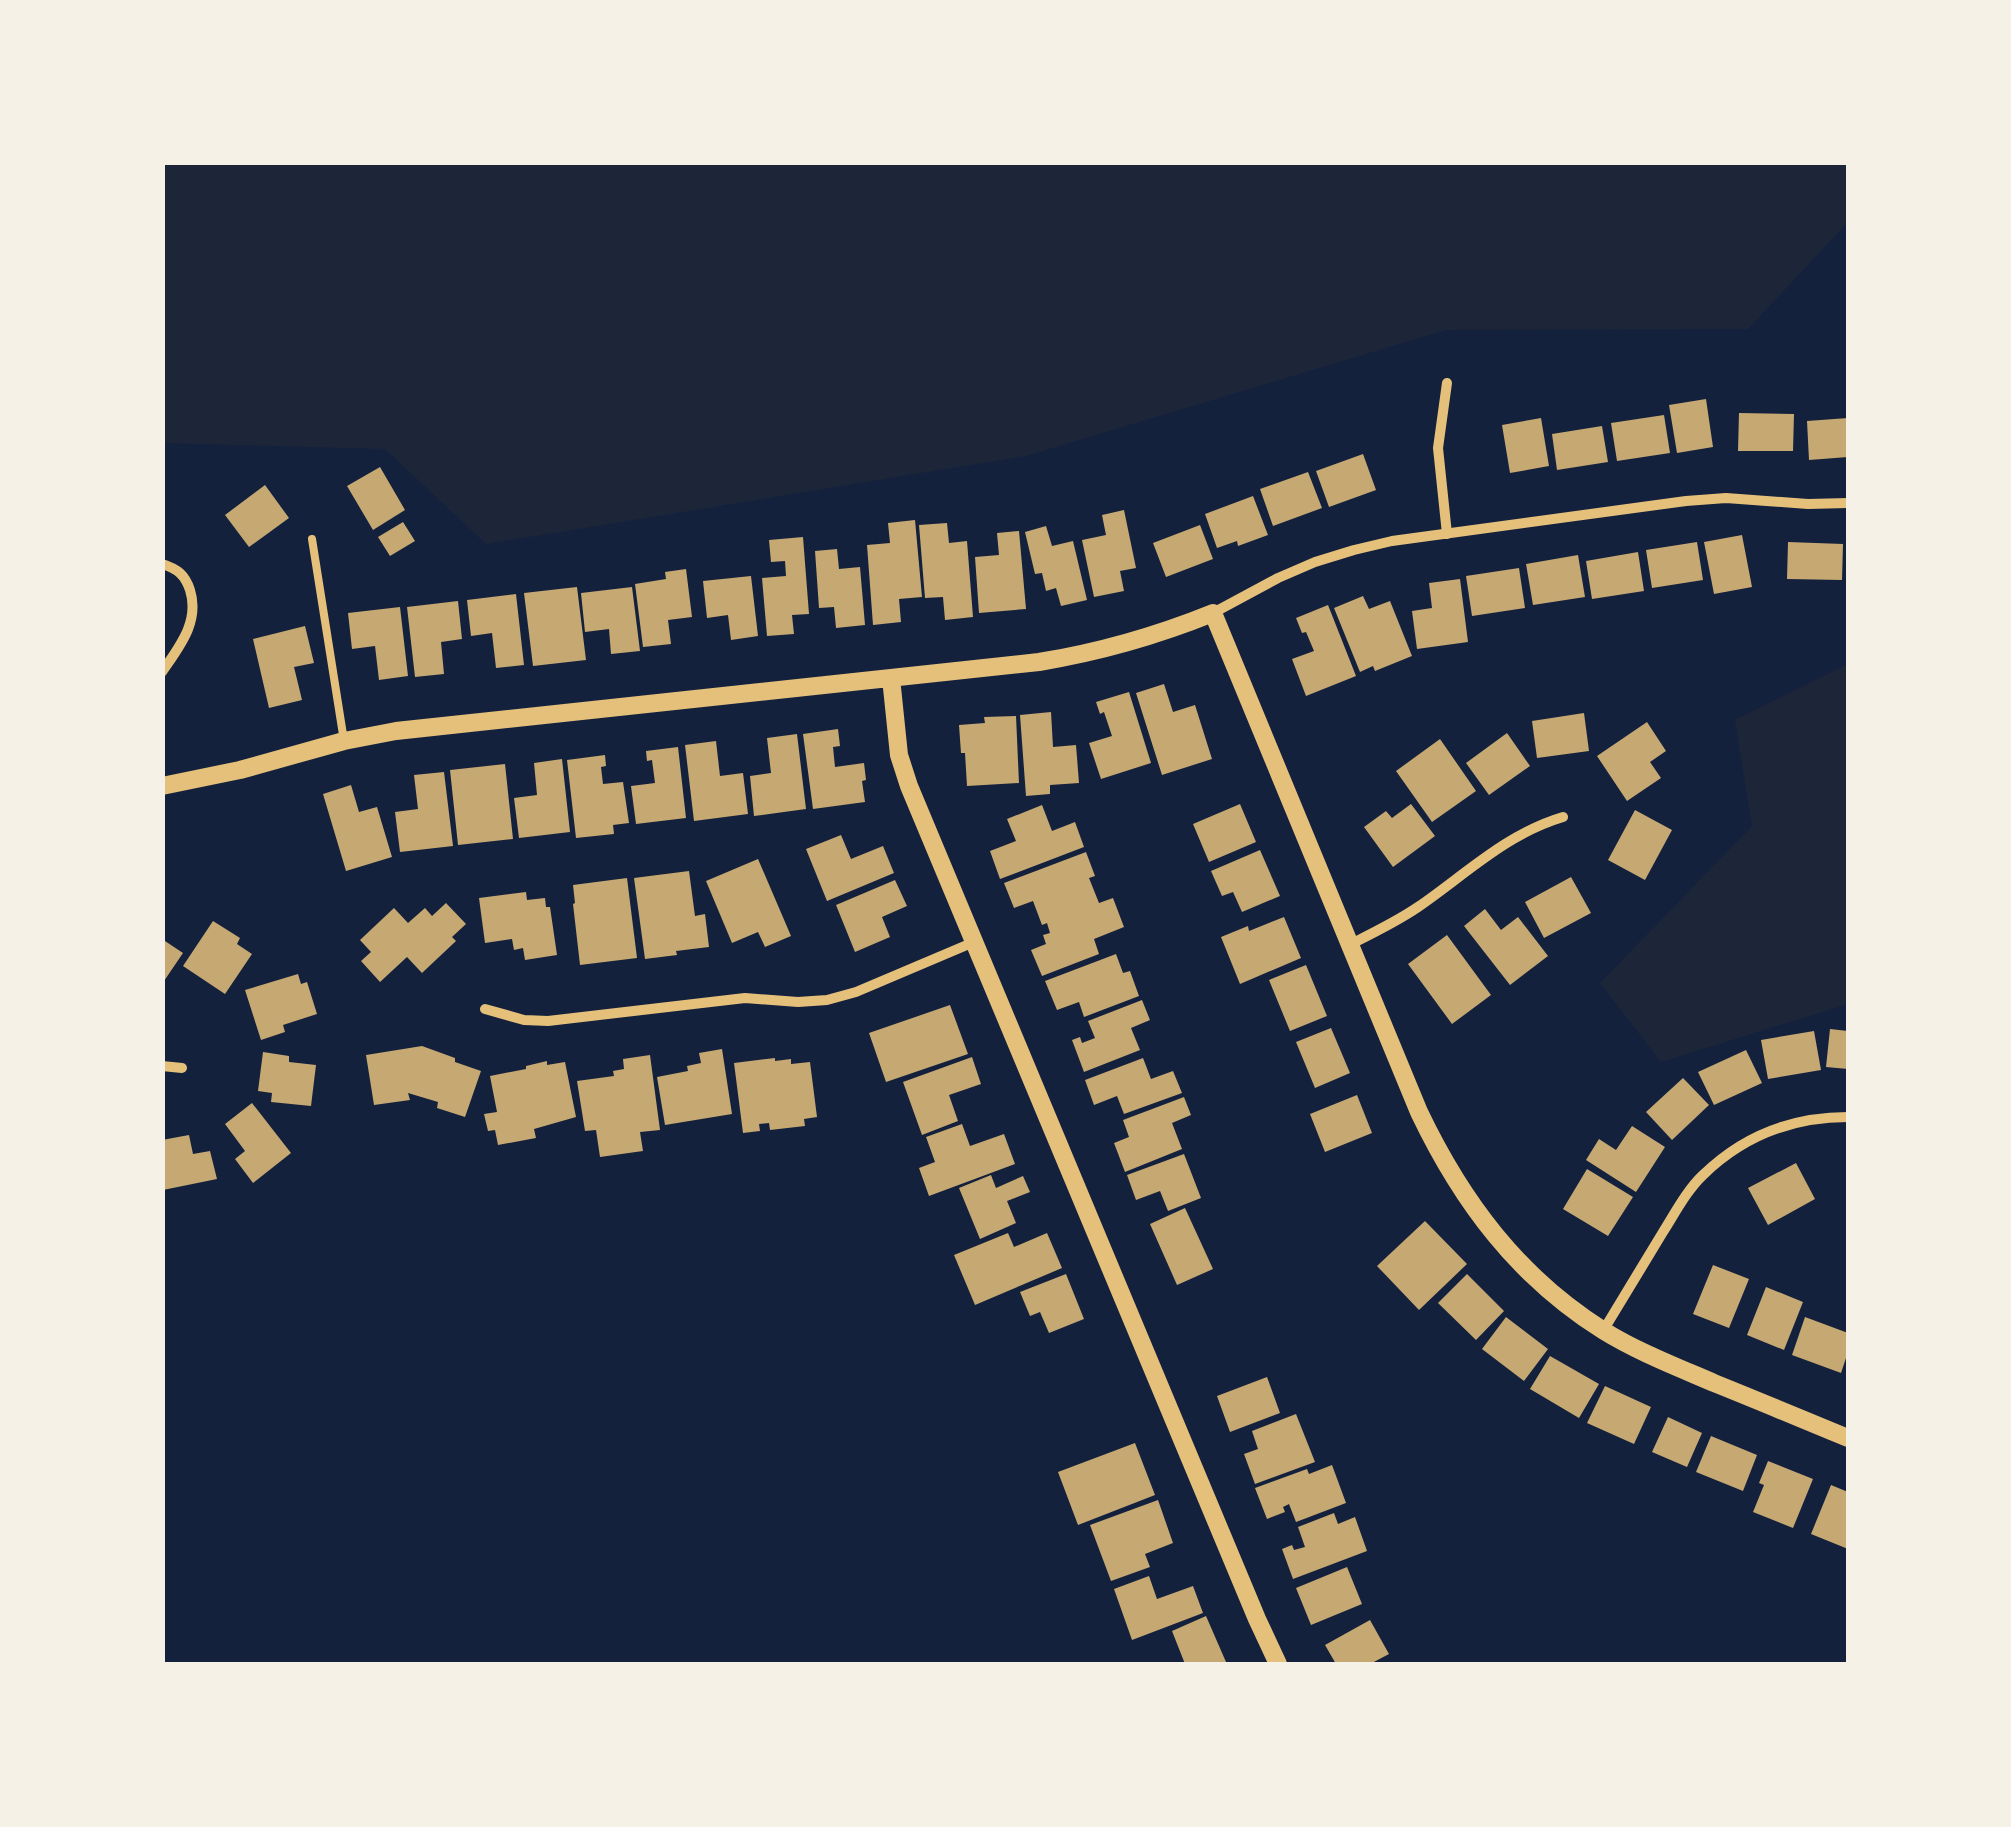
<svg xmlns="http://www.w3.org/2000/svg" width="2011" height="1827" font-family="Helvetica,sans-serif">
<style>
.green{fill:#1d2539}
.building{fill:#c6a872}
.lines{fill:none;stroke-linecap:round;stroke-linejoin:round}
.service{stroke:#e5c07b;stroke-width:8}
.minor{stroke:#e5c07b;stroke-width:10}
.tertiary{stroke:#e5c07b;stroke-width:18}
</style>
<rect width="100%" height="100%" fill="#14213d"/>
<path class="green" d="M 163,162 L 1848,162 L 1848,222 L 1748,329 L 1446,330 L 1026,456 L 486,544 L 385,449 L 163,443 Z
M 1848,664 L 1848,1004 L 1661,1062 L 1600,983 L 1752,826 L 1735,720 Z"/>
<path class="building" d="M 1706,399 L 1713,447 L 1677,453 L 1669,405 Z
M 1739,413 L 1794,414 L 1793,451 L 1738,451 Z
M 1664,415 L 1670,453 L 1617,461 L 1611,423 Z
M 1541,418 L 1549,466 L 1510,473 L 1502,425 Z
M 1848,418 L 1848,457 L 1809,460 L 1807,421 Z
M 1602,426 L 1608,462 L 1557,470 L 1552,434 Z
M 1363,454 L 1376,490 L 1329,507 L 1316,471 Z
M 380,467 L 405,510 L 373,530 L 347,486 Z
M 1308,472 L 1322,508 L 1273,526 L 1260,489 Z
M 265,485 L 289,518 L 249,547 L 225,515 Z
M 1253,496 L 1268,535 L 1238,546 L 1237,541 L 1217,548 L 1205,514 Z
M 1124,510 L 1136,568 L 1120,571 L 1124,591 L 1094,597 L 1082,540 L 1106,535 L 1102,515 Z
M 915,520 L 922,597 L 899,599 L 901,622 L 873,625 L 867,545 L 890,543 L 888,523 Z
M 403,522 L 415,541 L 390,556 L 378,537 Z
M 947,523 L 949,543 L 967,541 L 973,617 L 945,620 L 943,597 L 925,598 L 919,525 Z
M 1200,525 L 1213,559 L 1166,577 L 1153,543 Z
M 1046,526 L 1052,546 L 1073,541 L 1087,600 L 1061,606 L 1056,588 L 1046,591 L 1042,573 L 1035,574 L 1025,532 Z
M 1019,531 L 1026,609 L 979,613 L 975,557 L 999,555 L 997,533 Z
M 1742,535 L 1752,587 L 1714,594 L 1704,542 Z
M 803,537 L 809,614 L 792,615 L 794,634 L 767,636 L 762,578 L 786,576 L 785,561 L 771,562 L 769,540 Z
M 1697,542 L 1703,580 L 1652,588 L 1646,550 Z
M 1788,542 L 1843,544 L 1842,580 L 1787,579 Z
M 837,549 L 839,569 L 860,567 L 865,625 L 836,628 L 834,607 L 819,608 L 815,551 Z
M 1638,552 L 1644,591 L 1592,599 L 1586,561 Z
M 1578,555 L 1585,597 L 1533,605 L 1526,564 Z
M 1519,568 L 1525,608 L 1472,616 L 1466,576 Z
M 686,569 L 692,617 L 668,620 L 671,644 L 643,647 L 635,584 L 666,579 L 665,572 Z
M 751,576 L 758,636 L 731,640 L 728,615 L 707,618 L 703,581 Z
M 1460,579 L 1468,642 L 1417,649 L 1412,611 L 1432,608 L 1429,583 Z
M 577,587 L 586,660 L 533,666 L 524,593 Z
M 632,587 L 640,651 L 611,654 L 609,629 L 585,632 L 581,593 Z
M 516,594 L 524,665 L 496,668 L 492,633 L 471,636 L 467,600 Z
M 1363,596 L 1369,609 L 1390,601 L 1412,656 L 1375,671 L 1373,666 L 1360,672 L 1334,608 Z
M 458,601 L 462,639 L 441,642 L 444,674 L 415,677 L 407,607 Z
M 1328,605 L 1356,676 L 1306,696 L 1292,659 L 1314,651 L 1306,632 L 1302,633 L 1296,618 Z
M 400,607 L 408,676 L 379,680 L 375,646 L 352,649 L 348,613 Z
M 305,626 L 314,663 L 294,667 L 302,700 L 269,708 L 253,639 Z
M 1164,684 L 1173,712 L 1195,705 L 1212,759 L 1162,775 L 1136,693 Z
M 1129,692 L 1151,763 L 1101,779 L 1089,743 L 1112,736 L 1104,712 L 1100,714 L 1096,702 Z
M 1051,712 L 1053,747 L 1076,745 L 1079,783 L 1050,785 L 1050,794 L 1026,796 L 1020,715 Z
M 1584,713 L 1589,751 L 1537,758 L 1532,721 Z
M 1016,716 L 1019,783 L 967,786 L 965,753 L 961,753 L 959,725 L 985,723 L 984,717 Z
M 1647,722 L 1666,751 L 1650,762 L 1661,778 L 1627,801 L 1597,756 Z
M 838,729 L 840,746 L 833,747 L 835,767 L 864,763 L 866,780 L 862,781 L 865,802 L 813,809 L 803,734 Z
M 1507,733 L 1530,766 L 1489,795 L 1466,763 Z
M 797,734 L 806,809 L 754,816 L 750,776 L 771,773 L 767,738 Z
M 1440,739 L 1476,791 L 1432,822 L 1396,771 Z
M 716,741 L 720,776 L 743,773 L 748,814 L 694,821 L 685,745 Z
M 678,747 L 686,818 L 636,824 L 631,786 L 655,783 L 652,760 L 647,761 L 646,751 Z
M 605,755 L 606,766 L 601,767 L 603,784 L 623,782 L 629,823 L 613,825 L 614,834 L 576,838 L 567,760 Z
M 562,759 L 570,832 L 519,838 L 514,798 L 537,795 L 534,763 Z
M 505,764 L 513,839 L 458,845 L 450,770 Z
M 444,772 L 453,846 L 400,852 L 395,812 L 418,809 L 414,775 Z
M 351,785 L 359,812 L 377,807 L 392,857 L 346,871 L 323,794 Z
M 1240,804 L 1256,842 L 1209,862 L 1193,824 Z
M 1411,804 L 1435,836 L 1393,867 L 1364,827 L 1386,811 L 1392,818 Z
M 1042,805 L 1052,831 L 1075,822 L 1084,847 L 1000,879 L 990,851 L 1016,841 L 1007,819 Z
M 1635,810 L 1672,830 L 1645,880 L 1608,860 Z
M 841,835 L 851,859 L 883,846 L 894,873 L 827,901 L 806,849 Z
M 1260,850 L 1280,896 L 1242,912 L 1233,892 L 1222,896 L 1211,871 Z
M 1086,852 L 1095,876 L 1089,878 L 1099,903 L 1113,898 L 1124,927 L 1094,939 L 1099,954 L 1042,976 L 1031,950 L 1046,944 L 1043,935 L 1050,933 L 1047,923 L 1042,925 L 1033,901 L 1014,908 L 1004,883 Z
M 758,859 L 791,936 L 765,947 L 758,932 L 732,943 L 706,881 Z
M 689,871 L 695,916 L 705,914 L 709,947 L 676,951 L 677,955 L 645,959 L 634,878 Z
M 1571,877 L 1591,913 L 1544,938 L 1525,902 Z
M 627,878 L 637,958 L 580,965 L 573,904 L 575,903 L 573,885 Z
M 895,880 L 907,906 L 882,917 L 890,937 L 855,952 L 836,905 Z
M 526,892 L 527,900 L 545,898 L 546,907 L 550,907 L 557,955 L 525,960 L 523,948 L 514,950 L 512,939 L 485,943 L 479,898 Z
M 446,903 L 466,924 L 452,937 L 456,941 L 422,973 L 407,957 L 380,982 L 361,961 L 371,952 L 360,940 L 394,908 L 408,923 L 425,908 L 432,916 Z
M 1485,909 L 1501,930 L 1518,917 L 1548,956 L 1510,985 L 1464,926 Z
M 1284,917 L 1301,958 L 1240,984 L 1221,937 L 1248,926 L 1249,931 Z
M 213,921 L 240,938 L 237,944 L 252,954 L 225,994 L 183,966 Z
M 1447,935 L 1491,995 L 1452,1024 L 1408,964 Z
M 162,939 L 183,953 L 162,984 Z
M 1116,954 L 1123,973 L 1130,971 L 1139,996 L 1084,1017 L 1079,1002 L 1057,1010 L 1045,981 Z
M 1306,965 L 1327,1016 L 1290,1031 L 1269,980 Z
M 298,974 L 301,984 L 307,982 L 317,1014 L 283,1025 L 285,1032 L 261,1040 L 245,990 Z
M 1142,1000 L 1150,1020 L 1131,1028 L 1140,1050 L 1084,1072 L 1072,1040 L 1080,1037 L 1082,1043 L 1095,1038 L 1088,1021 Z
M 950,1005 L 968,1054 L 886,1082 L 869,1033 Z
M 1331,1028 L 1350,1073 L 1315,1088 L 1296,1042 Z
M 1830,1029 L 1848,1031 L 1848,1069 L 1826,1067 Z
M 1814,1031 L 1821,1070 L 1768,1079 L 1761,1040 Z
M 422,1046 L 455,1058 L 455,1062 L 481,1071 L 465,1117 L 437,1108 L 438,1102 L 408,1093 L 410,1100 L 374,1105 L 366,1055 Z
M 722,1049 L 732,1114 L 665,1125 L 657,1077 L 688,1071 L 687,1066 L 701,1063 L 699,1053 Z
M 1746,1050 L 1762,1083 L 1714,1105 L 1698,1072 Z
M 263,1052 L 289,1056 L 289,1062 L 316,1065 L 311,1106 L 271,1102 L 272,1093 L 258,1091 Z
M 650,1055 L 660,1130 L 640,1132 L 643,1151 L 600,1157 L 596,1130 L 585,1131 L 577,1081 L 614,1076 L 613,1071 L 624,1069 L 623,1059 Z
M 972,1057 L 981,1084 L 949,1095 L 958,1121 L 922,1135 L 903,1082 Z
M 775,1058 L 775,1061 L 791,1059 L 791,1064 L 810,1062 L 817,1117 L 804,1119 L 805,1126 L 770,1130 L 769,1123 L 759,1124 L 760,1131 L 743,1133 L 734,1063 Z
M 1143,1058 L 1151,1079 L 1173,1071 L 1182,1093 L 1124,1114 L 1117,1096 L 1094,1105 L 1085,1080 Z
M 547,1061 L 547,1065 L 565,1062 L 576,1117 L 534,1129 L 536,1138 L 498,1145 L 495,1130 L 488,1131 L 484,1114 L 497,1112 L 490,1076 L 526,1069 L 526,1066 Z
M 1683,1078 L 1709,1105 L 1672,1140 L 1646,1112 Z
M 1357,1095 L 1372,1133 L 1325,1152 L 1310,1114 Z
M 1184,1097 L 1191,1115 L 1172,1123 L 1182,1149 L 1125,1172 L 1114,1143 L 1129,1137 L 1123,1120 Z
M 252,1103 L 291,1153 L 253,1183 L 235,1159 L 245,1151 L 225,1124 Z
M 962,1124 L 970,1146 L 1004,1134 L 1015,1164 L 929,1196 L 919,1168 L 935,1162 L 926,1137 Z
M 1632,1126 L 1665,1147 L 1636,1192 L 1586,1160 L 1599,1139 L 1616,1150 Z
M 189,1135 L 193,1154 L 210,1151 L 217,1179 L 163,1190 L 162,1140 Z
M 1184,1154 L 1201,1198 L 1168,1211 L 1160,1191 L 1136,1200 L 1127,1175 Z
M 1796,1163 L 1815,1199 L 1768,1225 L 1748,1188 Z
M 1587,1169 L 1633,1197 L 1608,1236 L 1563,1209 Z
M 991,1175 L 996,1188 L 1023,1176 L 1030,1192 L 1007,1201 L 1016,1223 L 980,1239 L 959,1188 Z
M 1185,1208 L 1213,1269 L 1177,1285 L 1150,1224 Z
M 1425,1221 L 1467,1264 L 1419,1310 L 1377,1266 Z
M 1008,1233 L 1014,1247 L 1047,1233 L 1062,1268 L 975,1305 L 954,1255 Z
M 1713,1265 L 1749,1279 L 1729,1328 L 1693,1314 Z
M 1066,1274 L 1084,1319 L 1049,1333 L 1040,1312 L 1030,1316 L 1020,1292 Z
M 1467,1274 L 1504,1311 L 1476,1340 L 1438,1303 Z
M 1766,1287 L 1803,1302 L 1784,1350 L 1747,1335 Z
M 1506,1317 L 1548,1349 L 1524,1381 L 1482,1349 Z
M 1805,1317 L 1848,1333 L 1848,1352 L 1841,1373 L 1792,1355 Z
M 1550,1356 L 1599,1384 L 1579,1418 L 1530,1389 Z
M 1267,1377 L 1280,1413 L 1230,1432 L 1217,1396 Z
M 1605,1386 L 1651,1407 L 1634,1444 L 1587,1423 Z
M 1296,1414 L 1315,1462 L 1255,1484 L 1244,1454 L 1258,1449 L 1252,1431 Z
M 1668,1417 L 1702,1433 L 1687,1467 L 1652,1452 Z
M 1711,1436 L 1757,1455 L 1743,1491 L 1696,1472 Z
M 1135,1443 L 1155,1495 L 1078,1525 L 1058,1472 Z
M 1768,1461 L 1813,1479 L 1793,1528 L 1753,1512 L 1764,1485 L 1759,1483 Z
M 1332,1465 L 1346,1503 L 1296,1522 L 1289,1504 L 1283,1507 L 1285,1512 L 1267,1519 L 1255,1488 L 1307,1469 L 1309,1474 Z
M 1831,1485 L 1848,1492 L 1848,1549 L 1811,1534 Z
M 1158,1500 L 1173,1543 L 1145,1554 L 1150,1567 L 1111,1581 L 1090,1525 Z
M 1334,1513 L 1338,1524 L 1355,1517 L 1367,1551 L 1293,1579 L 1282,1549 L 1292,1545 L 1294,1550 L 1305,1547 L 1298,1527 Z
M 1347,1567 L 1362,1604 L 1311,1625 L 1296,1588 Z
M 1149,1576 L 1157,1599 L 1193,1586 L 1203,1613 L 1132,1640 L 1114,1589 Z
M 1206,1616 L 1226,1662 L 1221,1664 L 1185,1664 L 1172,1631 Z
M 1370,1620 L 1389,1654 L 1370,1664 L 1336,1664 L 1325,1645 Z"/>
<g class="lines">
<path class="service" d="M 312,539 L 344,741"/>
<path class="minor" d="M 1447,383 L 1438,448 L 1447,534
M 162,564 C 178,569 185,575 190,590 C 200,622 179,647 162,672
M 1213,613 L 1278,578 L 1315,562 L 1354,550 L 1392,541 L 1686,501 L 1726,498 L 1808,504 L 1848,503
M 1349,945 C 1373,933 1396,922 1418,907 C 1466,874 1506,834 1563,817
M 485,1009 L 524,1020 L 548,1021 L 745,998 L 798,1002 L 827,1000 L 856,992 L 974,942
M 162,1066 L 182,1068
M 1603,1331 C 1623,1298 1643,1265 1663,1232 C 1675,1213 1687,1190 1703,1175 C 1744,1135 1792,1117 1848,1117"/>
<path class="tertiary" d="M 891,678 L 899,755 L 909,786 L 1257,1619 L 1278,1664
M 162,786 L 240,770 L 344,741 L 396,731 L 1039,662 C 1100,652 1156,636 1213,613 L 1419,1112 C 1462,1202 1518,1277 1604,1331 C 1638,1352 1677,1367 1714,1383 C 1759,1401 1804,1420 1848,1438"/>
</g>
<rect width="2011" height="1827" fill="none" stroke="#f6f1e7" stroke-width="330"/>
</svg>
